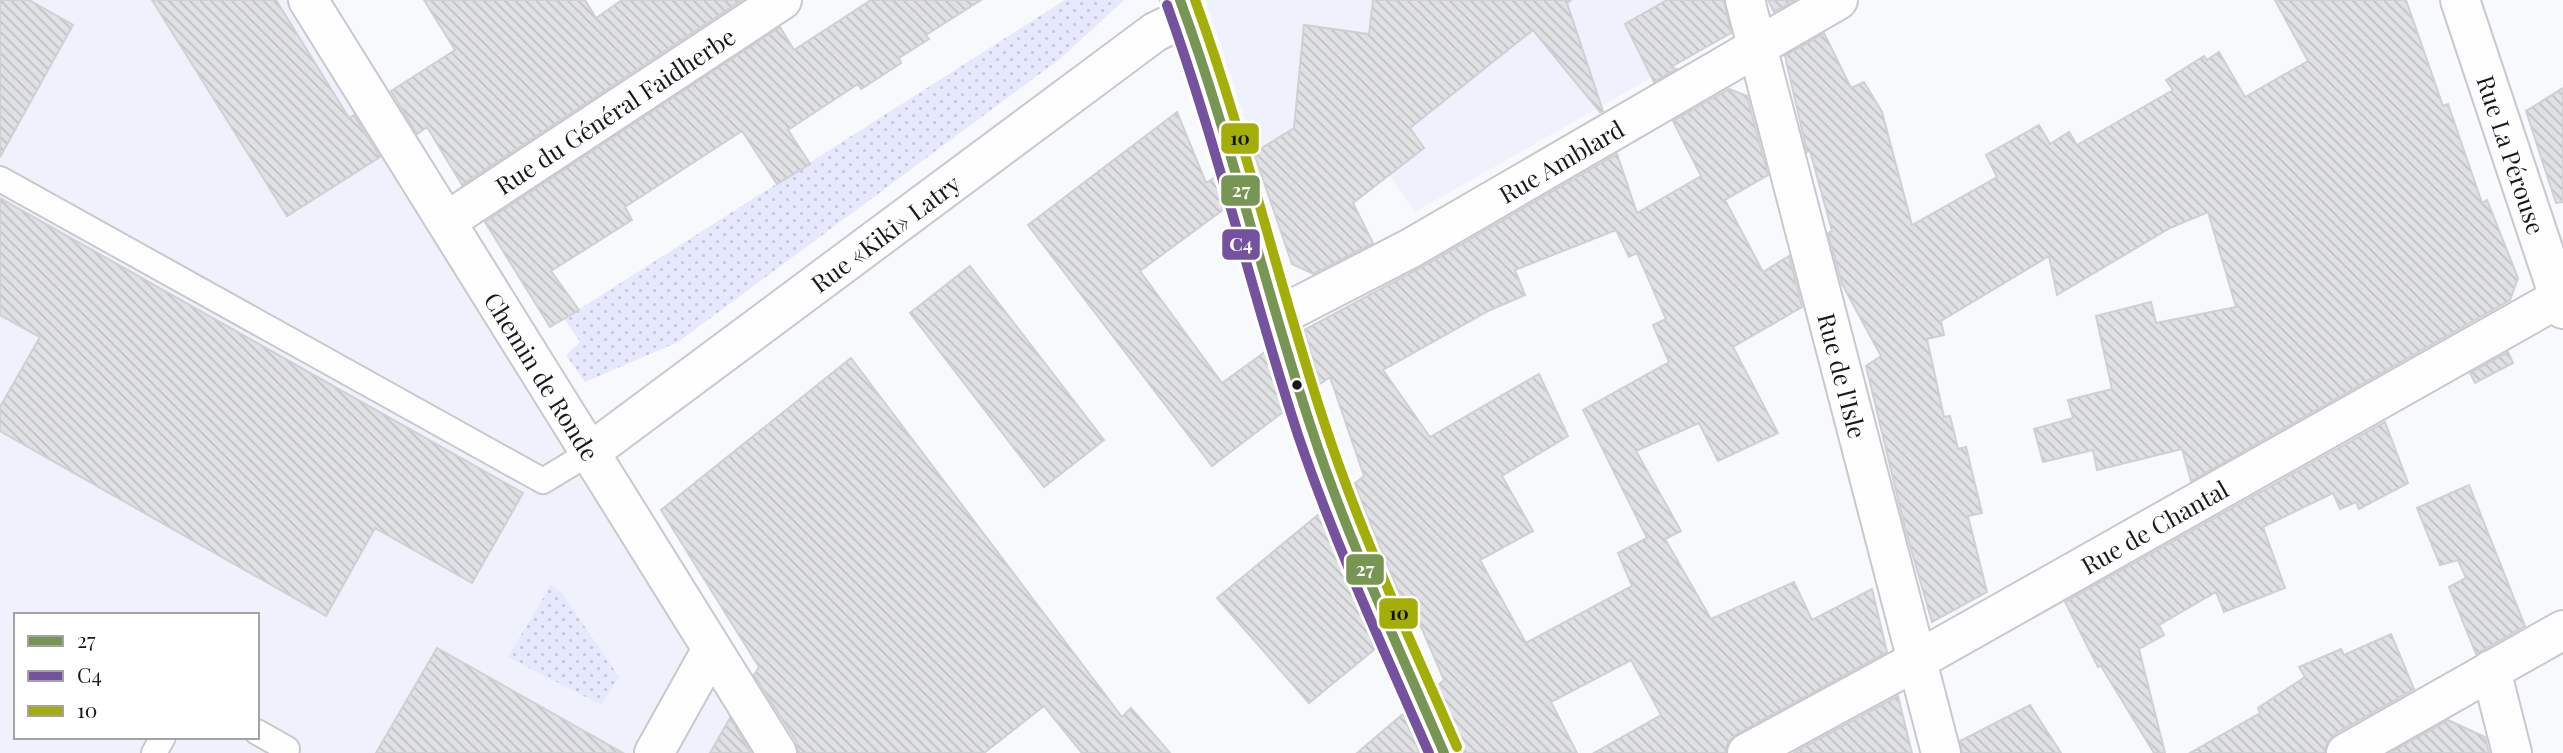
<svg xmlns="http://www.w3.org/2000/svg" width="2563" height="753" font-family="'Playfair Display',serif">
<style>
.built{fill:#eff1fd;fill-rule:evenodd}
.park{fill:url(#park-dots)}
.building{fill:url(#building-back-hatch);stroke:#cfd0d3;stroke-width:2;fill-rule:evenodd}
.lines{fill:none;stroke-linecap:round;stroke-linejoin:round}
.service-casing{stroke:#c8c9cc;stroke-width:28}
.pedestrian-casing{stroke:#c8c9cc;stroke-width:42}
.minor-casing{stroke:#c8c9cc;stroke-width:42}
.tertiary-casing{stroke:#c8c9cc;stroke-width:42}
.secondary-casing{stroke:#c8c9cc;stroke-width:42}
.service{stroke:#fefeff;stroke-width:24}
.pedestrian{stroke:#fefeff;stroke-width:38}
.minor{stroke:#fefeff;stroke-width:38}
.tertiary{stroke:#fefeff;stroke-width:38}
.secondary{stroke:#f9f6f6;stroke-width:38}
.bus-1-casing{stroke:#fff;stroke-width:16}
.bus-2-casing{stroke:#fff;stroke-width:16}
.bus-3-casing{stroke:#fff;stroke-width:16}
.bus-1{stroke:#789653;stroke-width:10}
.bus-2{stroke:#75529d;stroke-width:10}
.bus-3{stroke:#a4ae09;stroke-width:10}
.bus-dot{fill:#19191d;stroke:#fff;stroke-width:2.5}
.labels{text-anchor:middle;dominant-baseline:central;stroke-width:5;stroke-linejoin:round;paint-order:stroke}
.street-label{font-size:24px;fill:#19191d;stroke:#fff}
.line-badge{stroke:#fff;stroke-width:2.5}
.badge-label{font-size:19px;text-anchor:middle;font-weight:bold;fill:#fff}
.pale-badge-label{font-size:19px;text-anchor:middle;font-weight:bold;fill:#111}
</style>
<defs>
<pattern id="park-dots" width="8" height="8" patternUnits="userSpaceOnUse" patternTransform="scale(1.75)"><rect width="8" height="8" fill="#e6e8fd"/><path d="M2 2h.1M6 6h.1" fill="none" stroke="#c5c6d8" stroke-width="1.8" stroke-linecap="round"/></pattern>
<pattern id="building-back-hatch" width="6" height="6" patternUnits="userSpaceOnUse" patternTransform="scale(1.75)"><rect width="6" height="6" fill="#e0e1e4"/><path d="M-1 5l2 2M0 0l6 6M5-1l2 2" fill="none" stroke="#c0c0c3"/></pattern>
</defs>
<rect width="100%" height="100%" fill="#f8f9fc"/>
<path class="built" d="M 0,0 L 294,0 L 763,753 L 0,753 ZM 16,615 L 257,615 L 257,737 L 16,737 Z
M 1206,0 L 1722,0 L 1730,33 L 1415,212 L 1389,175 L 1325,109 L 1256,152 Z"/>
<path class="park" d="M 1065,0 L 1124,0 L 1060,59 L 678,342 L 585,382 L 566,355 L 580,342 L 564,319 Z
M 551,585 L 562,593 L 619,677 L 601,705 L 508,657 Z"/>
<path class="building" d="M 0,0 L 29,0 L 73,25 L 0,157 Z
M 152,0 L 276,0 L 349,118 L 354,115 L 380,157 L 287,216 Z
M 424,0 L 585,0 L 596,18 L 622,0 L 742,0 L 462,185 L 427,127 L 417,134 L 391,91 L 455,50 Z
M 871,0 L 981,0 L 926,35 L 929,39 L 899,58 L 901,63 L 861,89 L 858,84 L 788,130 L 810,164 L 777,184 L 742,131 L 625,207 L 632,220 L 551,271 L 579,310 L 550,327 L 485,222 L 780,27 L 794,50 Z
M 1373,0 L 1571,0 L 1567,3 L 1603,111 L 1600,112 L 1533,30 L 1410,128 L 1424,148 L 1353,203 L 1373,243 L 1313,274 L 1292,264 L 1254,153 L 1294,128 L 1304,25 L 1369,34 Z
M 1667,0 L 1724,0 L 1731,33 L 1671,67 L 1676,69 L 1654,82 L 1625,24 Z
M 1768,0 L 1794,0 L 1774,12 Z
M 2275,0 L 2406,0 L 2443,106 L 2448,104 L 2482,203 L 2487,200 L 2518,278 L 2510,300 L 2191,481 L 2182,449 L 2097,470 L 2093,450 L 2043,462 L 2034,429 L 2073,418 L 2068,400 L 2112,389 L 2096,316 L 2151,302 L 2156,323 L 2236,307 L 2208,212 L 2170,228 L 2057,295 L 2049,256 L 1941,321 L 1944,335 L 1927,339 L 1944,417 L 1950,416 L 1958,449 L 1966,447 L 1982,513 L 1968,516 L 1987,592 L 1932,622 L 1905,528 L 1866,366 L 1881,356 L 1842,284 L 1828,233 L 1832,231 L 1810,151 L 1807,152 L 1785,56 L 1824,33 L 1851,88 L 1864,82 L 1882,112 L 1912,225 L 1997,177 L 1986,155 L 2039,125 L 2050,144 L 2069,132 L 2077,145 L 2173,90 L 2166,80 L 2204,56 L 2207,60 L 2219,52 L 2245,97 L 2308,61 Z
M 2563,88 L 2563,202 L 2556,203 L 2526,111 Z
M 1729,89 L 1747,96 L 1768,175 L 1725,200 L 1763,272 L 1789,256 L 1802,307 L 1733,347 L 1778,433 L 1718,461 L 1699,423 L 1636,451 L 1681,531 L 1665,539 L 1711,619 L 1794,582 L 1812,620 L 1872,589 L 1887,652 L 1737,734 L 1728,742 L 1725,753 L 1594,753 L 1661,715 L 1631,660 L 1551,702 L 1577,753 L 1465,753 L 1438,685 L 1444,680 L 1416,615 L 1410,620 L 1354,484 L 1364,476 L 1330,377 L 1320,384 L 1304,330 L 1422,267 L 1617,154 L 1637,213 L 1701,176 L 1673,121 ZM 1616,230 L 1629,257 L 1637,253 L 1666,319 L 1653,325 L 1669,362 L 1583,410 L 1647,538 L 1618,553 L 1632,586 L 1526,643 L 1480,560 L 1533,531 L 1502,476 L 1568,436 L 1539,374 L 1430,437 L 1383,370 L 1490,310 L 1525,295 L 1515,270 Z
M 1177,112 L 1206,183 L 1215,177 L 1224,209 L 1140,271 L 1222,383 L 1265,352 L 1283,412 L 1212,466 L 1028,225 Z
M 0,198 L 523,493 L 472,583 L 375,528 L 326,616 L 0,431 L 0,407 L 40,337 L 0,315 Z
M 970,266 L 1104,440 L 1044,487 L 910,313 Z
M 2508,352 L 2513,363 L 2475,383 L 2470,373 Z
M 851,358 L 1122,717 L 1131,708 L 1170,753 L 1082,753 L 1044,706 L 984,753 L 799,753 L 796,741 L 754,675 L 759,667 L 661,510 Z
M 2385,422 L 2408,483 L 2359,509 L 2356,502 L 2340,509 L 2333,493 L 2263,527 L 2285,588 L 2224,612 L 2216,592 L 2159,625 L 2164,635 L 2139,649 L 2165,753 L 2154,753 L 2101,666 L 2098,667 L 2065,602 Z
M 2469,485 L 2525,626 L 2476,654 L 2449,587 L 2466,578 L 2458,560 L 2440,565 L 2417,508 Z
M 1319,514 L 1375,649 L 1309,703 L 1217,598 Z
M 2391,634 L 2414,689 L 2335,734 L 2327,743 L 2324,753 L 2190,753 L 2260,713 L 2258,708 L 2305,677 L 2299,667 L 2341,649 L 2344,655 Z
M 437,648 L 623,753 L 376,753 Z
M 1898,696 L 1912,753 L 1793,753 Z
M 2030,705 L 2061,753 L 1962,753 L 1960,741 Z
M 1403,714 L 1420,753 L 1357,753 Z
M 730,718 L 751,753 L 710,753 Z
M 2448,720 L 2485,737 L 2489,753 L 2390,753 Z"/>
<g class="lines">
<g class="service-casing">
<path id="service" d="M 0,179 L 543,481 L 589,453
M 257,732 L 287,749 L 285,753
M 154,753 L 163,737"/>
</g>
<g class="pedestrian-casing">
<path id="pedestrian" d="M 654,753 L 712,649"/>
</g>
<g class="minor-casing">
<g id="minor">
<path id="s1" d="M 308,0 L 777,753"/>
<path id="s2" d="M 1745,0 L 1941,753"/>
<path id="s3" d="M 2460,0 L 2563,309"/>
<path id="s4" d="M 447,221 L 782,0"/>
<path id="s5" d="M 589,453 L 1155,32 L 1186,17"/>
<path d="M 2491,670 L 2512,753"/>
<path id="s6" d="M 1747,753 L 1916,661 L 2559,298"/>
<path d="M 2346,753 L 2563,630"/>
</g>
</g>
<g class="tertiary-casing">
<g id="tertiary">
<path id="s7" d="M 1279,316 L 1411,248 L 1838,0"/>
</g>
</g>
<g class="secondary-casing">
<path id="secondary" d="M 1180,0 C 1228,125 1258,256 1297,384 C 1335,511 1392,632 1444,753"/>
</g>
<use href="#service" class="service"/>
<use href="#pedestrian" class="pedestrian"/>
<use href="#minor" class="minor"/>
<use href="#tertiary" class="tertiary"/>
<use href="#secondary" class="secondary"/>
<g class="bus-1-casing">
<path id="bus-1" d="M 1180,0 C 1232,141 1264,288 1312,430 C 1348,540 1398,646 1444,753"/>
</g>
<g class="bus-2-casing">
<path id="bus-2" d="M 1167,5 C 1218,146 1251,292 1298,435 C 1335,544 1383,648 1429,753"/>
</g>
<g class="bus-3-casing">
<path id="bus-3" d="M 1195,0 C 1246,139 1278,284 1325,425 C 1361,535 1411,641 1457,747"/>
</g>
<use href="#bus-1" class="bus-1"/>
<use href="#bus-2" class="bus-2"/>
<use href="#bus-3" class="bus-3"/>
</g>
<circle class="bus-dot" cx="1297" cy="385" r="6"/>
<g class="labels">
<g class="street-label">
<text stroke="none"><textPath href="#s4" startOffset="201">Rue du Général Faidherbe</textPath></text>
<text stroke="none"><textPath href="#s3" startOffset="163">Rue La Pérouse</textPath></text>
<text stroke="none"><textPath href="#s7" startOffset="322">Rue Amblard</textPath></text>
<text stroke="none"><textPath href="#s5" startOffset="369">Rue «Kiki» Latry</textPath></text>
<text stroke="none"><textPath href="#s1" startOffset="443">Chemin de Ronde</textPath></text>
<text stroke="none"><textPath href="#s2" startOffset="388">Rue de l'Isle</textPath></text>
<text stroke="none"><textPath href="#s6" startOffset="466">Rue de Chantal</textPath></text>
</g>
</g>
<g class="line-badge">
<rect x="1220" y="122" width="40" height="33" rx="7" fill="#a4ae09"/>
<rect x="1220" y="174" width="41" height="33" rx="7" fill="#789653"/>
<rect x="1221" y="228" width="40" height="33" rx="7" fill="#75529d"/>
<rect x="1345" y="553" width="40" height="33" rx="7" fill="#789653"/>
<rect x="1378" y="597" width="41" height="33" rx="7" fill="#a4ae09"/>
</g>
<g class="badge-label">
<text x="1241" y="197">27</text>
<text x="1241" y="251">C4</text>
<text x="1365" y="576">27</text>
</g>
<g class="pale-badge-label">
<text x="1240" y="145">10</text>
<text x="1399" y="620">10</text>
</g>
<rect x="14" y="613" width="245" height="126" fill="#ffffff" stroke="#a3a3a5" stroke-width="2"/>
<rect x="28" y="636" width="35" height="10" fill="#789653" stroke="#a3a3a5" stroke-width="2"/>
<text x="77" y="648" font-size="21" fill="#19191d">27</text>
<rect x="28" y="671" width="35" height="10" fill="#75529d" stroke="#a3a3a5" stroke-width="2"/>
<text x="77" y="683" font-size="21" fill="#19191d">C4</text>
<rect x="28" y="706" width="35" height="10" fill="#a4ae09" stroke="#a3a3a5" stroke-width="2"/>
<text x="77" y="718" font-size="21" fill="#19191d">10</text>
</svg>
